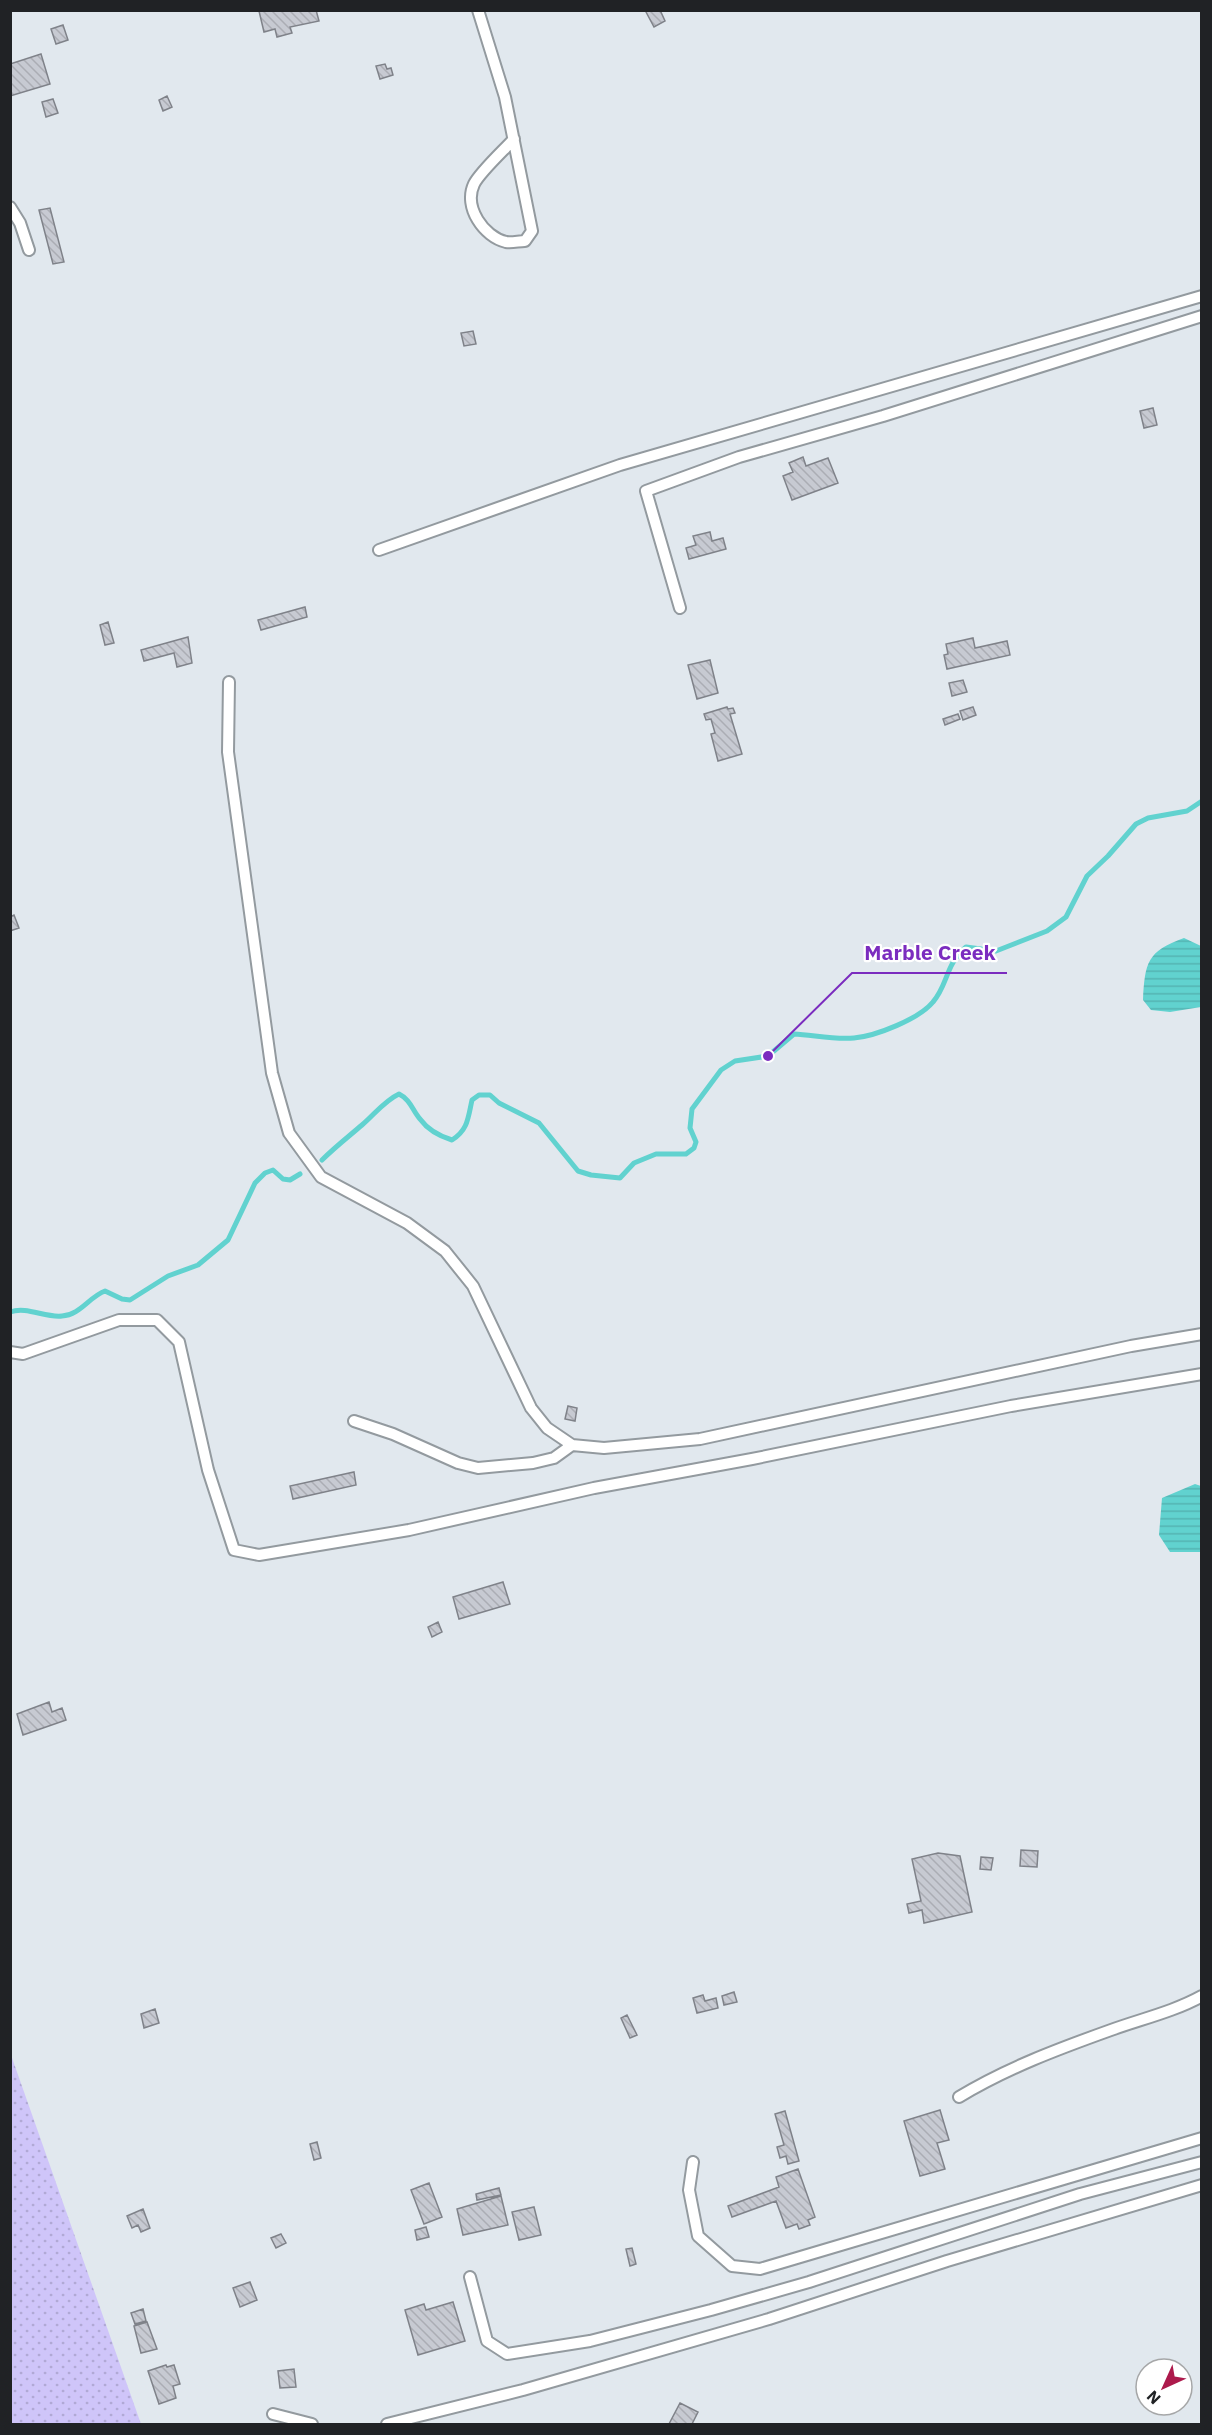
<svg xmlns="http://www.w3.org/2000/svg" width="1212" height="2435" font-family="'IBM Plex Sans',sans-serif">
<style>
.grass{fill:url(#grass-dots)}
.water{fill:url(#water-rules)}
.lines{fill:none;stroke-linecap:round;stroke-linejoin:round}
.stream{stroke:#61d2cf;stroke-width:5}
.building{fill:url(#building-back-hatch);stroke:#7f8289;stroke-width:1.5}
.lane-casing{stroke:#939a9f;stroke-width:14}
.lane{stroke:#fff;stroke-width:10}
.leader{fill:none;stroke:#7b2cbf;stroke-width:2}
.callout-dot{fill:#7b2cbf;stroke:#fff;stroke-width:2}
.callout-label{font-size:21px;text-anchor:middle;font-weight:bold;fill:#7b2cbf;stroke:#fff;stroke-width:4.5;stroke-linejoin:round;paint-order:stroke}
</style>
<defs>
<pattern id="grass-dots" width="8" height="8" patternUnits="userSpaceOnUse" patternTransform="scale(1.5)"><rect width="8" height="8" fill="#cfc5f9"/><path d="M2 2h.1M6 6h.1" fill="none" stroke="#b1a9d5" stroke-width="1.8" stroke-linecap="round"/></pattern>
<pattern id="water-rules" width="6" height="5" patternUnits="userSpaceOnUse" patternTransform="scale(1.5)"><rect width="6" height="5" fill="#61d2cf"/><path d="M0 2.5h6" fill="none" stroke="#54b4b2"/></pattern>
<pattern id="building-back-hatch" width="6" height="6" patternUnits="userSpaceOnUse" patternTransform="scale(1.5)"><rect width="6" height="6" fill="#c7cad2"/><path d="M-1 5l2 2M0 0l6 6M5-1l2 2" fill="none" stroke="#abadb4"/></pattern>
</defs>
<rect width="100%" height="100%" fill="#e1e8ee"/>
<path class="grass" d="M 10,2055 L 11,2055 L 141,2424 L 11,2424 Z"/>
<path class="water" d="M 1184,938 L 1201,946 L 1201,1007 L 1170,1012 L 1151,1010 L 1143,1000 C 1145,963 1147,951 1184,938 Z
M 1195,1484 L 1201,1486 L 1201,1552 L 1170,1552 L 1159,1535 L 1162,1498 Z"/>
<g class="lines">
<path class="stream" d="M 322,1160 C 335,1147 348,1137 362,1125 C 374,1115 384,1101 399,1094 C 411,1100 412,1110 420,1119 C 428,1130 439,1136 452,1140 C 468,1130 468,1118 472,1100 L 479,1095 L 490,1095 L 499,1103 L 539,1123 L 578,1171 L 591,1175 L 620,1178 L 634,1163 L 656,1154 L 686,1154 L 694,1148 L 696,1142 L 690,1128 L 692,1109 L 721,1070 L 735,1061 L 768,1056 L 794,1034 C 813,1035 835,1040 854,1038 C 876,1036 919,1019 933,1002 C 948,985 945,965 966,947 L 996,951 L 1047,931 L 1066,917 L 1087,876 L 1108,856 L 1136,824 L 1148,818 L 1187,811 L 1202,801
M 10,1312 C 27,1306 45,1318 62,1316 C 80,1315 89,1297 105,1291 L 122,1299 L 130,1300 L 168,1276 L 198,1265 L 228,1240 L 255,1183 L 265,1173 L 273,1170 L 283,1179 L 290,1180 L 300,1174"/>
</g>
<path class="building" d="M 316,10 L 319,21 L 290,27 L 292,33 L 277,37 L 275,29 L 264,32 L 259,11 Z
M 645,10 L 660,10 L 665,21 L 654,27 Z
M 63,25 L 68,40 L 56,44 L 51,29 Z
M 41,54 L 50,84 L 10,96 L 10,64 Z
M 385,64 L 387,69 L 391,68 L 393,75 L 380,79 L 376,66 Z
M 167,96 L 172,107 L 163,111 L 159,100 Z
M 53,99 L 58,113 L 46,117 L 42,102 Z
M 50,208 L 64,262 L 53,264 L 39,210 Z
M 473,331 L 476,344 L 464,346 L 461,333 Z
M 1153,408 L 1157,425 L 1144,428 L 1140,411 Z
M 803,457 L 806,466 L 828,458 L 838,483 L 792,500 L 783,476 L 793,472 L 789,463 Z
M 710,532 L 712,541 L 723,538 L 726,549 L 689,559 L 686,548 L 696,545 L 693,536 Z
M 305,607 L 307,617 L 261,630 L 258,620 Z
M 108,622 L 114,643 L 105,645 L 100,625 Z
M 188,637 L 192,663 L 177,667 L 174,653 L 144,661 L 141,650 Z
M 973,638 L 975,648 L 1007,641 L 1010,655 L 947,669 L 944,655 L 948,654 L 946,644 Z
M 710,660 L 718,693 L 697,699 L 688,665 Z
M 963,680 L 967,692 L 952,696 L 949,683 Z
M 727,707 L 728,709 L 733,708 L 735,713 L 730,714 L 742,754 L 718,761 L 711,734 L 715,733 L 711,719 L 706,720 L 704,714 Z
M 973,707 L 976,715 L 963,720 L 960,711 Z
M 958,714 L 960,719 L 945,725 L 943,719 Z
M 14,915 L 19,928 L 10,931 L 10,917 Z
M 568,1406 L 577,1408 L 575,1421 L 565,1419 Z
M 354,1472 L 356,1485 L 293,1499 L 290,1486 Z
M 503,1582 L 510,1604 L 459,1619 L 453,1597 Z
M 438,1622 L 442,1632 L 432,1637 L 428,1627 Z
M 49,1702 L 52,1712 L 62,1708 L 66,1720 L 23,1735 L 17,1714 Z
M 1021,1850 L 1038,1851 L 1037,1867 L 1020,1866 Z
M 938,1853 L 960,1856 L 972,1912 L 924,1923 L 922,1910 L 909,1913 L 907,1904 L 921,1901 L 912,1859 Z
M 981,1857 L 993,1858 L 991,1870 L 980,1869 Z
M 734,1992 L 737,2002 L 724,2005 L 722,1996 Z
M 703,1995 L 705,2001 L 716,1998 L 718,2008 L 697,2013 L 693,1998 Z
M 155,2009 L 159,2023 L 144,2028 L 141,2014 Z
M 627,2015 L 637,2035 L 630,2038 L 621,2018 Z
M 940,2110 L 949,2140 L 937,2143 L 945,2169 L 920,2176 L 904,2121 Z
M 785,2111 L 799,2161 L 788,2164 L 786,2156 L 780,2158 L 777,2147 L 784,2145 L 775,2114 Z
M 317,2142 L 321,2158 L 314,2160 L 310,2144 Z
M 798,2169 L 815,2217 L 808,2220 L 810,2225 L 799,2229 L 797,2224 L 786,2228 L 776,2201 L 732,2217 L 728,2206 L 779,2187 L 776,2177 Z
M 429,2183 L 442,2217 L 424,2224 L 411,2190 Z
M 499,2188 L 501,2195 L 477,2200 L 476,2194 Z
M 501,2196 L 508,2225 L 463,2235 L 457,2209 Z
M 534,2207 L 541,2235 L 519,2240 L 512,2212 Z
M 143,2209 L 150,2228 L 141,2232 L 138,2225 L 132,2228 L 127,2216 Z
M 426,2227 L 429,2237 L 417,2240 L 415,2230 Z
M 281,2234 L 286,2243 L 276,2248 L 271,2238 Z
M 632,2248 L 636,2264 L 630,2266 L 626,2249 Z
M 250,2282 L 257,2300 L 240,2307 L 233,2288 Z
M 453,2302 L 465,2341 L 418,2355 L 405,2310 L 424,2304 L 426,2310 Z
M 143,2309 L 146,2321 L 135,2324 L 131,2313 Z
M 147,2322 L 157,2349 L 141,2353 L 134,2326 Z
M 166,2365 L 167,2367 L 174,2365 L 180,2384 L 173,2386 L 176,2398 L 159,2404 L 148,2371 Z
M 294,2369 L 296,2387 L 280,2388 L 278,2371 Z
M 680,2403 L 698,2412 L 692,2424 L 669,2424 Z"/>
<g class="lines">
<g class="lane-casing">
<path id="lane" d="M 478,10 L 505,97 L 532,231 L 525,241 C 519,241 512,243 506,242 C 484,237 463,207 474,184 C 480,172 504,150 514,139
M 10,207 L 20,223 L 29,250
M 379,550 L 620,465 L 1202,296
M 680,608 L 646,491 L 739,457 L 883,416 L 1202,316
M 229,682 L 228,752 L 272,1073 L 289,1133 L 321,1177 L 407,1223 L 445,1251 L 473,1286 L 531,1408 L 547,1428 L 572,1445 L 604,1448 L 700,1439 L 1131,1346 L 1202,1334
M 10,1352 L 23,1354 L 119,1320 L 157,1320 L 179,1342 L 208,1470 L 234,1550 L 259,1555 L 409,1530 L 594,1488 L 752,1459 L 1011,1406 L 1202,1374
M 354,1421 L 393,1434 L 458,1463 L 478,1468 L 533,1463 L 554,1458 L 572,1445
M 959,2097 C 1007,2068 1058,2049 1111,2030 C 1141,2019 1173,2012 1202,1996
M 693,2162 L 689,2190 L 698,2236 L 732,2266 L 760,2269 L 1202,2138
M 470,2277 L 487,2341 L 507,2354 L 590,2341 L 711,2310 L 809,2282 L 1080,2194 L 1202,2162
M 273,2414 L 312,2424
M 387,2424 L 523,2390 L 769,2319 L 947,2261 L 1202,2185"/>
</g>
<use href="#lane" class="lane"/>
</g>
<path class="leader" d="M768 1056L852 973H1007"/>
<circle class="callout-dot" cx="768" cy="1056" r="6"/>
<g class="callout-label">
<text x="930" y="960">Marble Creek</text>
</g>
<rect width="1212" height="2435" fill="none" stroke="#202225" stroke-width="24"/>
<g transform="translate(1164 2387) rotate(225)"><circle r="28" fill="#ffffff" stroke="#a6a7a8" stroke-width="1.5"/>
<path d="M0-4.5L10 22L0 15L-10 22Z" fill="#ad1a4c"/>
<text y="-9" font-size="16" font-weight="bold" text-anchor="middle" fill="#202225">N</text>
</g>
</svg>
